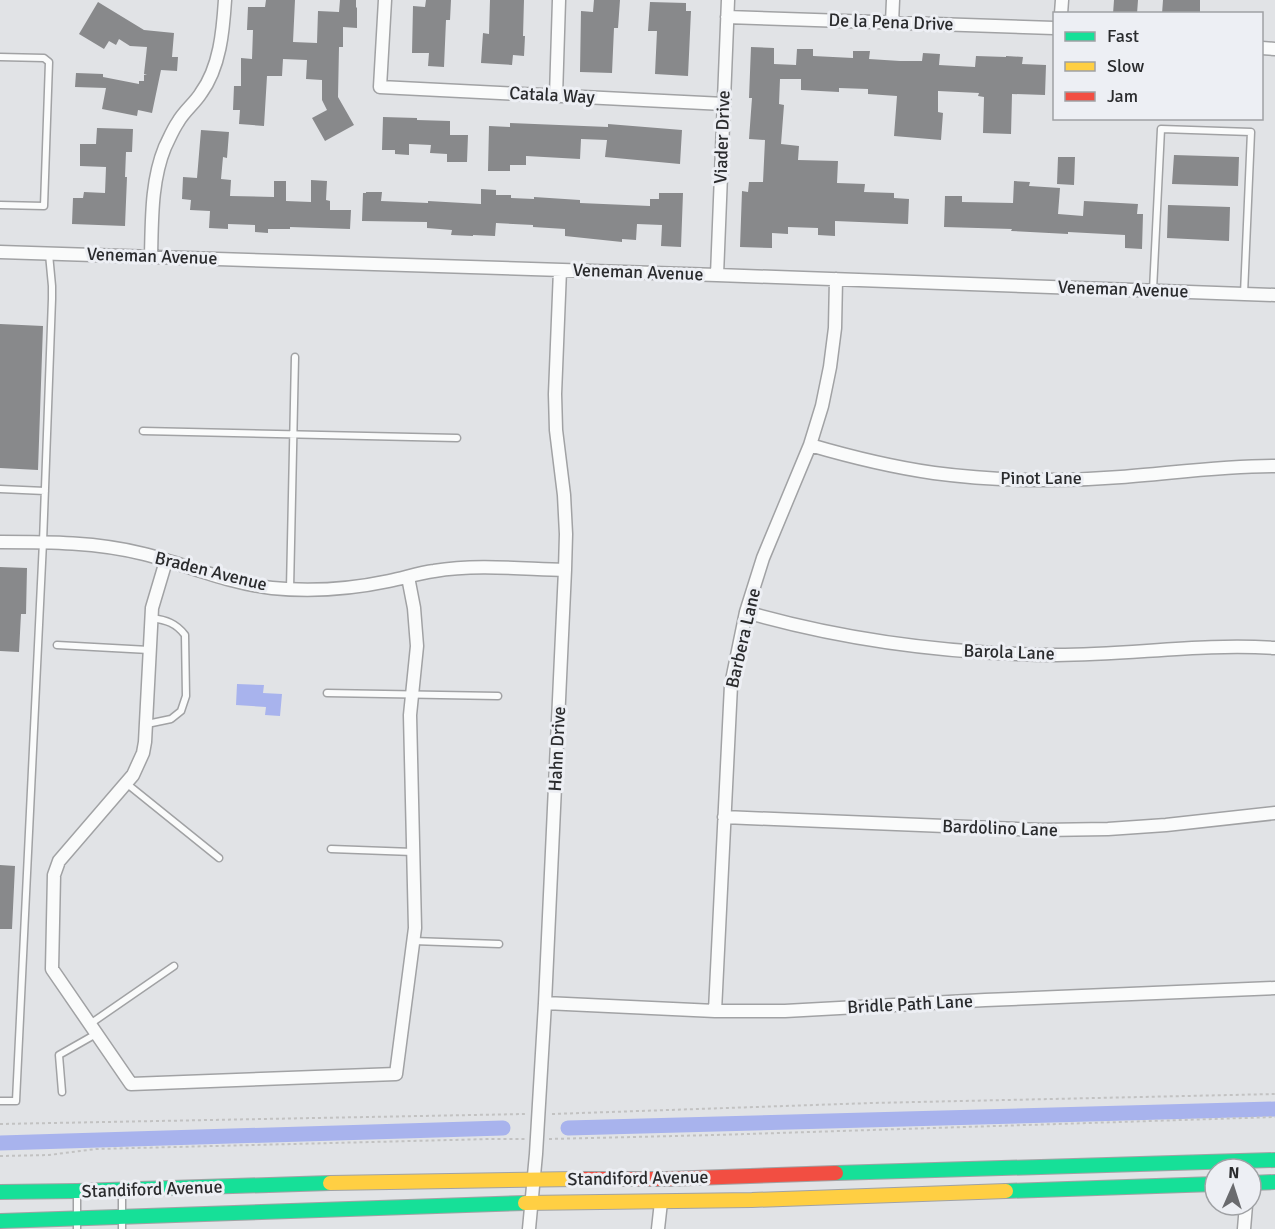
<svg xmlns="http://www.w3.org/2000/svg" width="1275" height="1229" font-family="Signika,sans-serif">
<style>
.water{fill:#a8b3ed}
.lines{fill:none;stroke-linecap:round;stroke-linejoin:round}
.canal{stroke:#a8b3ed;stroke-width:15}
.building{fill:#88898b}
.lane-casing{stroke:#a1a2a4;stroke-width:9}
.street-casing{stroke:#a1a2a4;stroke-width:15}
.fast-casing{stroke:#a1a2a4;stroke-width:16}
.slow-casing{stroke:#a1a2a4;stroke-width:16}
.jam-casing{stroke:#a1a2a4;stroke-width:16}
.path{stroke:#c2c2c2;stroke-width:2;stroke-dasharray:3 3;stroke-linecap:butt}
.lane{stroke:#fafbfb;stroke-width:6}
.street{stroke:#fafbfb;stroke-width:12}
.fast{stroke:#16e098;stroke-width:14}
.slow{stroke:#ffcf43;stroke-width:14}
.jam{stroke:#f24e42;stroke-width:14}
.labels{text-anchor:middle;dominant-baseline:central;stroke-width:6;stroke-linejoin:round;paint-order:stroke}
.street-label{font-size:18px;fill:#2a2b2d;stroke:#edeff4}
</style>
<rect width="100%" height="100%" fill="#e1e3e6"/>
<path class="water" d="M 237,684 L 264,685 L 263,693 L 282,694 L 280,716 L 265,715 L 266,707 L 236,705 Z"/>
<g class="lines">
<path class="canal" d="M 568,1128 L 1275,1109
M 0,1143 L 503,1128"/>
</g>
<path class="building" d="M 266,0 L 295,0 L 293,42 L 317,43 L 318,11 L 339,12 L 340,0 L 356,0 L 356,7 L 357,8 L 357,28 L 343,27 L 343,47 L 339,47 L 338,97 L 354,125 L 325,141 L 312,118 L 327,110 L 322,100 L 322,80 L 306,79 L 307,60 L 283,59 L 282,76 L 267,76 L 264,126 L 239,124 L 240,110 L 233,110 L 234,86 L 241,86 L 241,58 L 252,59 L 253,30 L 247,30 L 248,7 L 265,7 Z
M 426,0 L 451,0 L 450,20 L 446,20 L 444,67 L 428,66 L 429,53 L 412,53 L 413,6 L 425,7 Z
M 490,0 L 524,0 L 523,36 L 525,36 L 524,56 L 513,55 L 512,65 L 481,63 L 483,33 L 489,34 Z
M 594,0 L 620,0 L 618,28 L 614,28 L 612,73 L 580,72 L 581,11 L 593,12 Z
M 1114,0 L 1138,0 L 1137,14 L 1113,14 Z
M 1163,0 L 1200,0 L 1200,14 L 1162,14 Z
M 98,2 L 144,30 L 174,33 L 172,57 L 178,57 L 177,71 L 161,70 L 152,113 L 138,110 L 137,116 L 102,109 L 106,88 L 75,87 L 76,73 L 103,74 L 103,77 L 139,84 L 139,81 L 144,81 L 144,75 L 147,75 L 144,74 L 147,47 L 130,46 L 119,39 L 116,45 L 109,41 L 104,49 L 79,34 Z
M 650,2 L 686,3 L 686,11 L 691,11 L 688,76 L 655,74 L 657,31 L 648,31 Z
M 751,47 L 774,48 L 774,64 L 796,65 L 797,49 L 813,49 L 813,56 L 853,58 L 853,51 L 870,51 L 869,59 L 900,61 L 922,61 L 923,53 L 940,54 L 939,65 L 975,67 L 976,56 L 1006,57 L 1006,56 L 1023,57 L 1022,64 L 1046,65 L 1045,95 L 1012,94 L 1011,134 L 983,133 L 984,97 L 978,96 L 979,93 L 938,91 L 938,112 L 943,113 L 941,140 L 894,136 L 897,96 L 868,94 L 868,89 L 839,88 L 839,92 L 801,90 L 801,79 L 780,79 L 779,104 L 784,105 L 781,144 L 799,146 L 798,160 L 838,161 L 837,183 L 865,184 L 864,192 L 894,193 L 894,198 L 909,199 L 908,224 L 835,221 L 835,236 L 818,235 L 818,228 L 788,227 L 788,234 L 772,233 L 772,248 L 740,247 L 742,191 L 748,192 L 749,182 L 763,182 L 765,140 L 749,139 L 752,98 L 749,98 Z
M 383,117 L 417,118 L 417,120 L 450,121 L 450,135 L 468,135 L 467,162 L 447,162 L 447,154 L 430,153 L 431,145 L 409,144 L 409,155 L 395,154 L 395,150 L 382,150 Z
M 510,123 L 608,127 L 608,124 L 682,130 L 680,164 L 605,157 L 607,140 L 581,139 L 580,159 L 526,156 L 526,165 L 510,165 L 510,171 L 488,171 L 489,126 L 510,127 Z
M 97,128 L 133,129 L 132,152 L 126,152 L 125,177 L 127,177 L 125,226 L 72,224 L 73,198 L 83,198 L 84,192 L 105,193 L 106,167 L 80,166 L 80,144 L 96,144 Z
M 201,130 L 229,132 L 227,158 L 223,157 L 221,179 L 231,180 L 230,196 L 274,197 L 274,181 L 286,181 L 286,201 L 311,202 L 311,180 L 327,181 L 326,200 L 330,201 L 330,210 L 351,210 L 350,229 L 290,227 L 290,229 L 268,229 L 268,233 L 255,232 L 255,225 L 228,224 L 228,229 L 209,228 L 210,211 L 190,210 L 191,200 L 182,199 L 183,177 L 197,178 Z
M 1174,155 L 1239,157 L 1238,186 L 1172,184 Z
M 1058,157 L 1075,157 L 1074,185 L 1057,184 Z
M 1014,181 L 1030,182 L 1029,186 L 1060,188 L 1058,214 L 1083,216 L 1084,201 L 1138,204 L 1137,214 L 1143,214 L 1142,249 L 1125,248 L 1125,235 L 1068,232 L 1068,234 L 1011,231 L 1012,229 L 944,227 L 945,196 L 962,196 L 962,202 L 1013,203 Z
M 481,189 L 496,190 L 496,195 L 511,195 L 511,198 L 534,199 L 534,197 L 580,200 L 580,203 L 650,206 L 650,199 L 659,199 L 659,193 L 683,193 L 681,247 L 661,246 L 662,225 L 637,224 L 636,240 L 622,239 L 622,242 L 565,236 L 565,229 L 533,227 L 533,225 L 496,223 L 495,236 L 473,235 L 473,236 L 451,235 L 452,230 L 427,228 L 427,222 L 362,221 L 363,193 L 366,193 L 366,192 L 382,192 L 381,201 L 428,203 L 428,201 L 481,204 Z
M 1168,205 L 1230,207 L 1229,241 L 1167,238 Z
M 0,324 L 43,326 L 38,470 L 0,468 Z
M 0,567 L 27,568 L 26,614 L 21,614 L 19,652 L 0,651 Z
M 0,865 L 15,866 L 12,929 L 0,929 Z"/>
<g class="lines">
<g class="lane-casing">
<path id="lane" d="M 0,57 L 44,58 L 49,62 L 44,206 L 0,205
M 1153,290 L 1161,129 L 1251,132 L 1244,294
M 143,431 L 457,438
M 0,489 L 45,491
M 290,589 L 295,357
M 57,645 L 149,650
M 327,693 L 498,696
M 147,724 L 171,719 L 181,711 L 186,696 L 185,635 C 176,623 166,620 152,618
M 126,783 L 219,858
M 331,849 L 413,852
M 413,941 L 499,944
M 90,1024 L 174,966
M 62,1092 L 59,1055 L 96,1034
M 0,1101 L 16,1101 L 43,542 L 52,299 L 52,286 L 49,254
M 77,1229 L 77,1194
M 122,1229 L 122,1191"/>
</g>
<g class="street-casing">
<path id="street" d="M 385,0 L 380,87 L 724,104
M 1061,14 L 1062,0
M 727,17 L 1054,28
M 892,23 L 893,0
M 1262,48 L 1275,49
M 556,96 L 559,0
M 0,252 L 717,275 L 1275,295
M 151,256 C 152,220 151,181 165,147 C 169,139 173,129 178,122 C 184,111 195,103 201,93 C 220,67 223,31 225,0
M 717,275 L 728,0
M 810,445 C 851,457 892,467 934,473 C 995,481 1059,482 1121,477 C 1173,473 1222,466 1275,466
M 0,542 C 49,542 97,542 144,554 C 187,565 228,583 272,588 C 311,592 351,589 389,581 C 404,578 419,573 434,571 C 477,564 522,569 565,570
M 166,561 L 152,608 L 145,742 L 143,753 L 133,775 L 59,861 L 54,875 L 52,969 L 131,1084 L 396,1074 L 415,928 L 410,715 L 417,646 L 414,608 L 408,577
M 746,612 C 847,641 952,654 1057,655 C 1130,655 1202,643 1275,648
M 724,817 L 1042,830 L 1108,829 L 1166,825 L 1275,813
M 545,1003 L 715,1011 L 785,1011 L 985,1000 L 1275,988
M 715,1011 L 731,685 L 746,612 L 763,558 L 810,445 L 822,406 L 830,367 L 835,328 L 836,279
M 529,1229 L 536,1154 L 545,1003 L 565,570 L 566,534 L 564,495 L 556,430 L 555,394 L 560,270
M 658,1229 L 661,1202
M 1244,1229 L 1246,1205"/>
</g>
<g class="fast-casing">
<path id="fast" d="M 836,1173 L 1275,1160
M 1251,1183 L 1275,1182
M 1006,1191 L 1215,1184
M 0,1192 L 77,1191 L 330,1183
M 0,1221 L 525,1203"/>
</g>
<g class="slow-casing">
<path id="slow" d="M 330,1183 L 575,1179
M 525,1203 L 752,1200 L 1006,1191"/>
</g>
<g class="jam-casing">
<path id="jam" d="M 575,1179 L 666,1179 L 836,1173"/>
</g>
<path class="path" d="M 552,1114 L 872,1103 L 1275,1094
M 0,1124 L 525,1114
M 549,1139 L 716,1135 L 1275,1117
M 0,1156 L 49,1155 L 96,1149 L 490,1139 L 525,1139"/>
<use href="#lane" class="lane"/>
<use href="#street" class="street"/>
<use href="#fast" class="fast"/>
<use href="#slow" class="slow"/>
<use href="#jam" class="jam"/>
</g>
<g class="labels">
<g class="street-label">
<text transform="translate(891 22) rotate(2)">De la Pena Drive</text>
<text transform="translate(552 95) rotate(3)">Catala Way</text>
<text transform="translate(722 137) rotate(-88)">Viader Drive</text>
<text transform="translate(152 256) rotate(2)">Veneman Avenue</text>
<text transform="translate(638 272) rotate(2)">Veneman Avenue</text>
<text transform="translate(1123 289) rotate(2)">Veneman Avenue</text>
<text x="1041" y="478">Pinot Lane</text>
<text transform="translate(211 571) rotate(14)">Braden Avenue</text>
<text transform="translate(743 638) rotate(-77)">Barbera Lane</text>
<text transform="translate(1009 652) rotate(2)">Barola Lane</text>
<text transform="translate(557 749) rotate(-87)">Hahn Drive</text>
<text transform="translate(1000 828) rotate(2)">Bardolino Lane</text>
<text transform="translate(910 1004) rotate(-3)">Bridle Path Lane</text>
<text transform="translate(638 1178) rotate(-1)">Standiford Avenue</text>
<text transform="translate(152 1189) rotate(-2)">Standiford Avenue</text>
</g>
</g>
<rect x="1053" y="12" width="210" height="108" fill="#edeff4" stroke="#9fa1a4" stroke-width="1.5"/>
<rect x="1065" y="32" width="30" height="9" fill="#16e098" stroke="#9fa1a4" stroke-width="1.5"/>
<text x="1107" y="42" font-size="18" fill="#2a2b2d">Fast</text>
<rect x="1065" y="62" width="30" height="9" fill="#ffcf43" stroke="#9fa1a4" stroke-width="1.5"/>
<text x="1107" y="72" font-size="18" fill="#2a2b2d">Slow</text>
<rect x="1065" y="92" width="30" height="9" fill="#f24e42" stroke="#9fa1a4" stroke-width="1.5"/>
<text x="1107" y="102" font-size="18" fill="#2a2b2d">Jam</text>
<g transform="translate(1233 1187) rotate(3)"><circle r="28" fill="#edeff4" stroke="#9fa1a4" stroke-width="1.5"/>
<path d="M0-4.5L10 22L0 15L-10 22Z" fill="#6a6b6e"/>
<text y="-9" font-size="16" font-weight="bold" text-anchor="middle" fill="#2a2b2d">N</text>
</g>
</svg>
